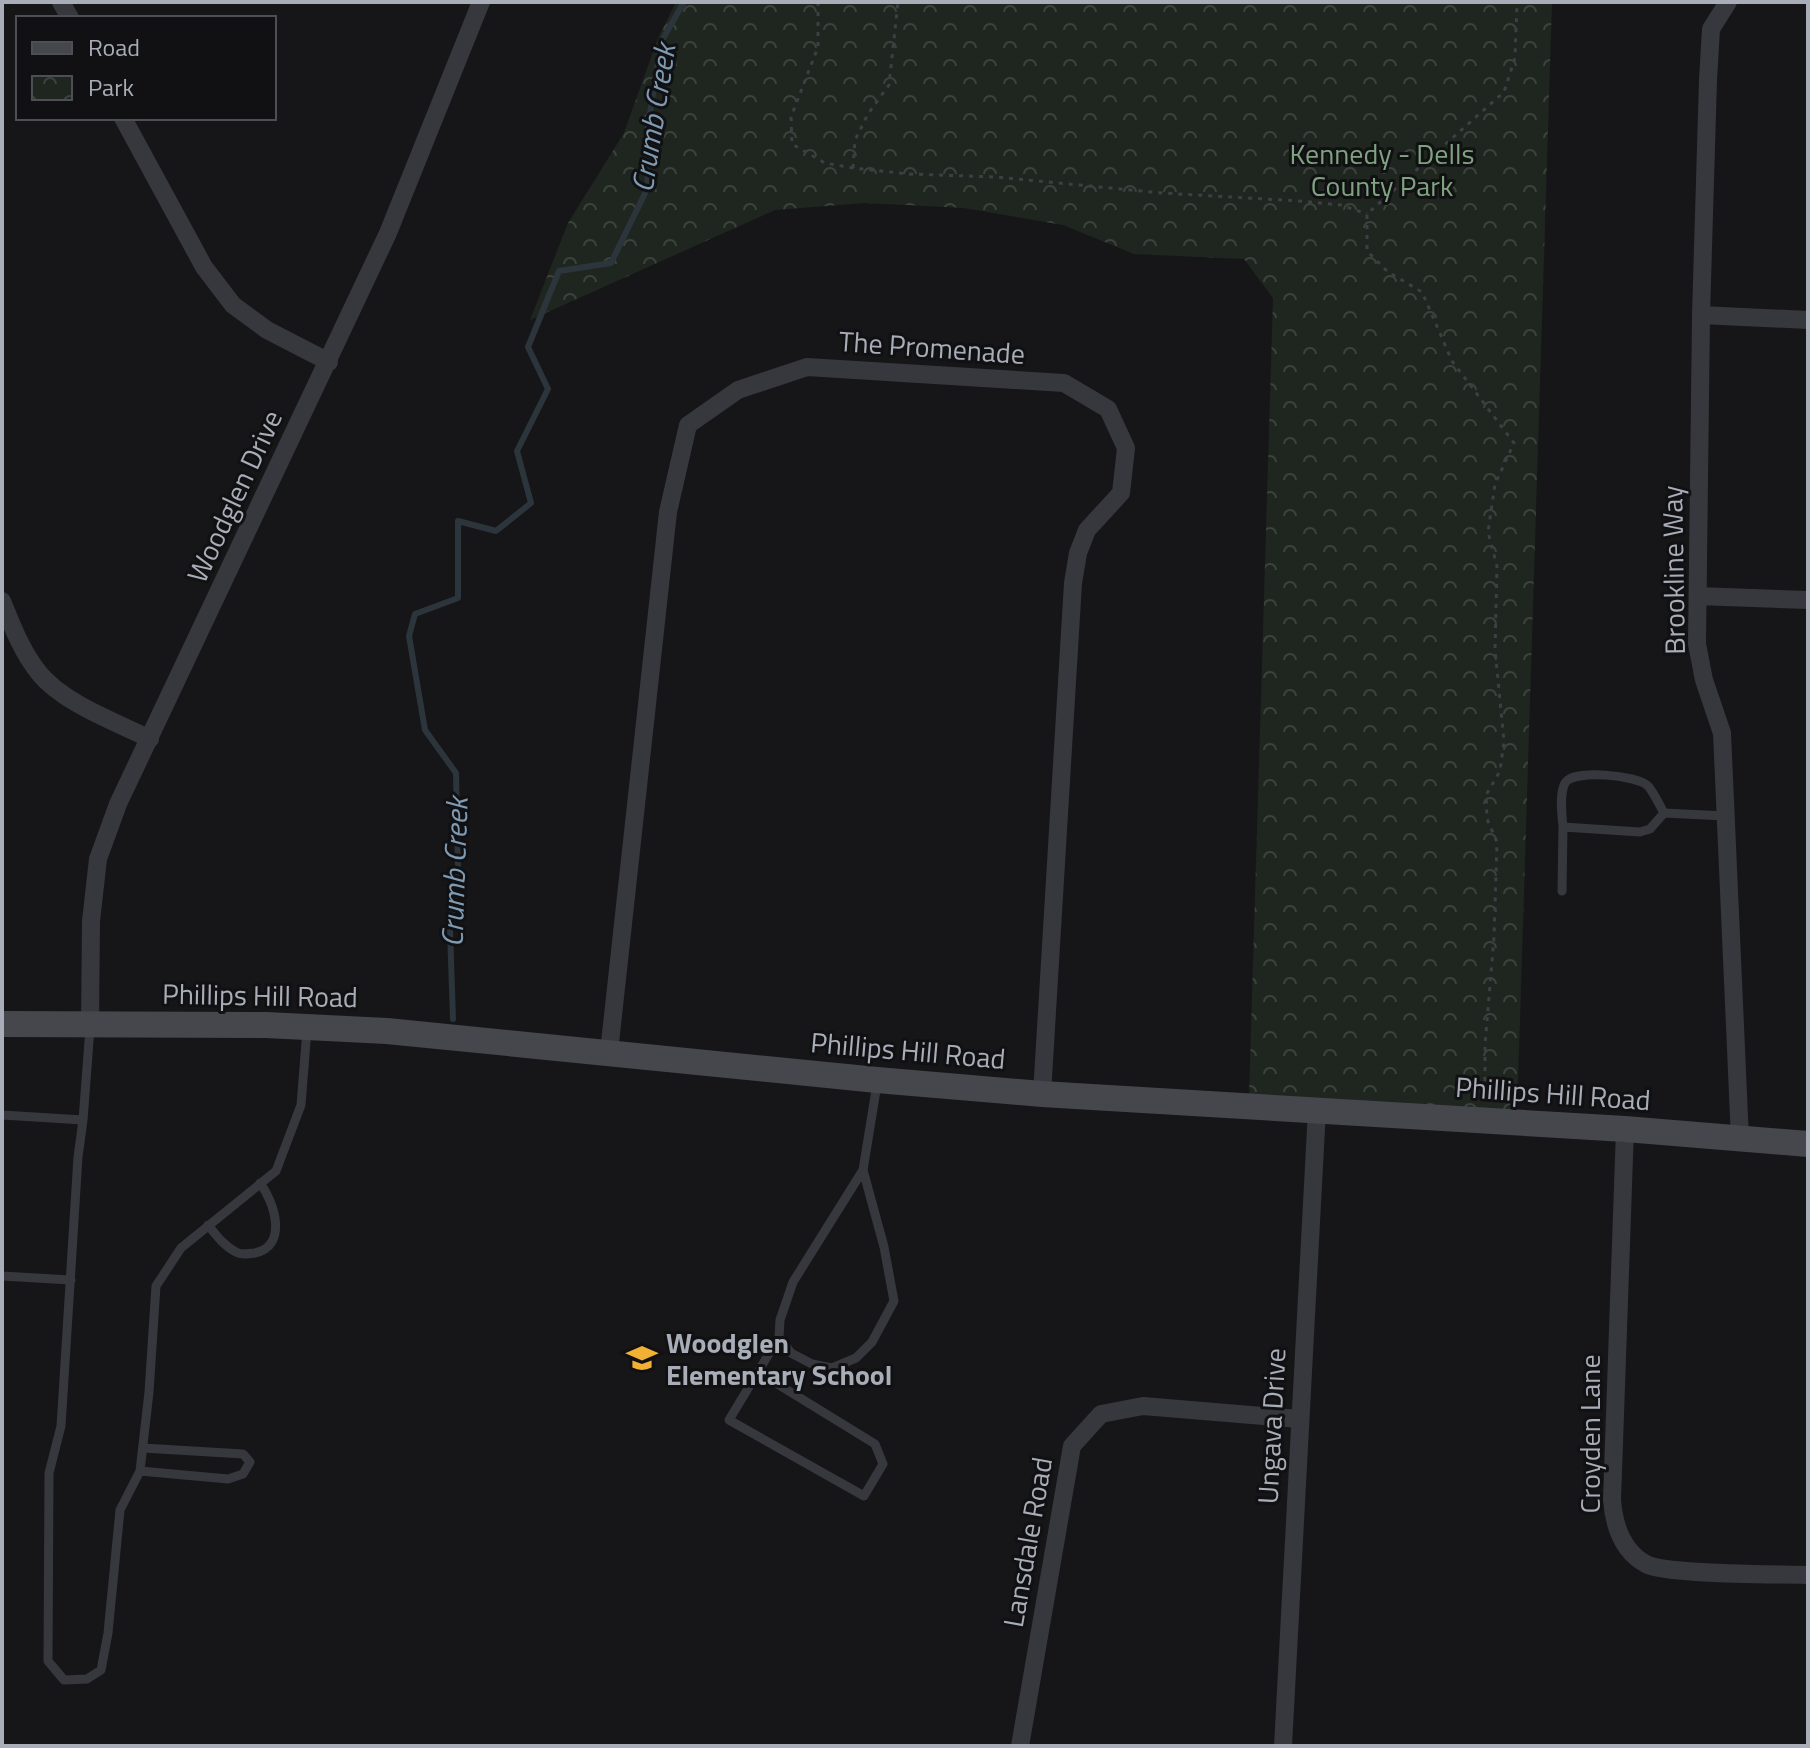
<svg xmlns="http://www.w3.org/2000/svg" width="1810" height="1748" font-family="'Titillium Web',sans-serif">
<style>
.park{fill:url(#park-crowns)}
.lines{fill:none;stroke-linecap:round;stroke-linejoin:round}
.stream{stroke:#2c353c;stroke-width:6}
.path{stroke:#3d3f44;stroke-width:3;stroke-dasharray:4 6;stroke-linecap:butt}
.lane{stroke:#37383d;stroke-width:9}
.street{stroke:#37383d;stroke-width:18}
.secondary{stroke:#45474d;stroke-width:26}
.labels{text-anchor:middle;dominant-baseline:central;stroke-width:6;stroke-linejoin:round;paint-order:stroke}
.park-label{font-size:28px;fill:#7fa381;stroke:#111113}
.street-label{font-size:28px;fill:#a8adb8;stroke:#111113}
.poi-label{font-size:28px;font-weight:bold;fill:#a8adb8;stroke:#111113;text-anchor:start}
.water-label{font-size:30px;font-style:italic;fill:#7f9bb3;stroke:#111113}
</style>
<defs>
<pattern id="park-crowns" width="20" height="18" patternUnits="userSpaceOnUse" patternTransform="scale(2)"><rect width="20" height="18" fill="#1e261f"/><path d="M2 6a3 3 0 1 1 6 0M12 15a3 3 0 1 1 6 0" fill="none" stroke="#3c433d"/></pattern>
</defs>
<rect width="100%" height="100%" fill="#161618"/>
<path class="park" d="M 676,2 L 1552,2 L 1517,1114 L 1249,1097 L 1273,298 L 1244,259 L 1134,254 L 1063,225 L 964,208 L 865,203 L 775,210 L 530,320 L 568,223 L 624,133 L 658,38 Z"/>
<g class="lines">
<path class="stream" d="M 453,1019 L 450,930 L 458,867 L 456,773 L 425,730 L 409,636 L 415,614 L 458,598 L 458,521 L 496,531 L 531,503 L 517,451 L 548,389 L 528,347 L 559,271 L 611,263 L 648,187 L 646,139 L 661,42 L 684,2"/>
<path class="path" d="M 818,2 L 818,47 L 791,117 L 792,144 L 825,163 L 853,168 L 909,174 L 996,177 L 1162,193 L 1299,201 L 1341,205 L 1367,214
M 853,168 L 855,140 L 868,114 L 889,85 L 898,2
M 1485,1101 L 1485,1045 L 1494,937 L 1497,842 L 1487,819 L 1486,795 L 1500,771 L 1504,741 L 1495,650 L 1497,566 L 1488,532 L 1495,484 L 1514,443 L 1452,361 L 1422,292 L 1388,272 L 1367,251 L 1367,214 L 1504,92 L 1515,58 L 1517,2"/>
<path class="lane" d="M 1664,813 C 1659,804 1654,793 1648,786 C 1637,775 1573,769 1565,783 C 1559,794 1562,815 1563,827 L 1640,832 L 1650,829 L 1664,813 L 1725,816
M 1562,891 L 1563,827
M 90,1028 L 83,1120 L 78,1157 L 61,1426 L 49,1473 L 48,1661 L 64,1680 L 87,1679 L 101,1670 L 108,1633 L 120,1510 L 140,1471 L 149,1392 L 156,1286 L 181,1248 L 276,1171 L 301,1105 L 307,1029
M 2,1115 L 83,1120
M 863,1170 L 884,1247 L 894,1301 L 872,1342 L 856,1358 L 832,1368 L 812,1364 L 791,1353 L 779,1337 L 780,1320 L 793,1282 L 863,1170 L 877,1084
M 208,1225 C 216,1235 224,1246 236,1252 C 241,1255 248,1254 255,1253 C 288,1246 275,1203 260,1183
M 2,1276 L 71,1280
M 758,1372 L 875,1444 L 883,1464 L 864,1496 L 729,1420 L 779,1337
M 140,1471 L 228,1479 L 243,1474 L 250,1462 L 243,1454 L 143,1448"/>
<path class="street" d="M 61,2 L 70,18
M 1728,2 L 1711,29 L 1708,80 L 1701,315 L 1697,644 L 1704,680 L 1722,733 L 1740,1139
M 123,118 L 204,267 L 233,305 L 267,330 L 329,362
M 1701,315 L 1808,320
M 1698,596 L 1808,600
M 2,601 C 12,626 22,652 39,673 C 63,703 116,722 150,739
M 90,1025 L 91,921 L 98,859 L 118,804 L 388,233 L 481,2
M 609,1052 L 668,512 L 688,425 L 738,390 L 807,367 L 1064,383 L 1108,409 L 1126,448 L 1121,493 L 1087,530 L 1078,553 L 1073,583 L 1042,1094
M 1625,1129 L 1612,1500 C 1614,1525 1622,1551 1646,1564 C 1666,1575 1778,1574 1808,1575
M 1020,1746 L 1072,1446 L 1101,1414 L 1143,1406 L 1299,1419
M 1283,1746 L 1317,1110"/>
<path class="secondary" d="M 2,1024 L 266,1025 L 387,1031 L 877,1080 L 1042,1094 L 1625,1129 L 1808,1144"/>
</g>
<defs>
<g id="school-bare" transform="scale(2.4)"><path d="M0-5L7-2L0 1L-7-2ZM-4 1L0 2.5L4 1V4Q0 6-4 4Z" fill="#f2b134" stroke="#111113" stroke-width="2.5" paint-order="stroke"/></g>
</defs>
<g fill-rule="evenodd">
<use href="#school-bare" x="642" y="1358"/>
</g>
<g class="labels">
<g class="park-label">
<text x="1382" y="153">Kennedy - Dells<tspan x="1382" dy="32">County Park</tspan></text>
</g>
<g class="street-label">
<text transform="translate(932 347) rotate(4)">The Promenade</text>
<text transform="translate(234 496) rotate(-65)">Woodglen Drive</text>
<text transform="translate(1673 570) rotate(-91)">Brookline Way</text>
<text transform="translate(260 995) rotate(1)">Phillips Hill Road</text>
<text transform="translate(908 1050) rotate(5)">Phillips Hill Road</text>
<text transform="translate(1553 1093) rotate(4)">Phillips Hill Road</text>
<text transform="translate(1271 1426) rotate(-87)">Ungava Drive</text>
<text transform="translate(1589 1434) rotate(-90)">Croyden Lane</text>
<text transform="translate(1027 1542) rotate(-80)">Lansdale Road</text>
</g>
<g class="poi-label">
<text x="666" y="1342">Woodglen<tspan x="666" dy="32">Elementary School</tspan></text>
</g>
<g class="water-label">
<text transform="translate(653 118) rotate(-81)">Crumb Creek</text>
<text transform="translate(454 872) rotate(-88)">Crumb Creek</text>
</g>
</g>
<rect width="1810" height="1748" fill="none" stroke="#a8adb8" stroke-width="8"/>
<rect x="16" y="16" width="260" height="104" fill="#111113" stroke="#4d4f55" stroke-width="2"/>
<rect x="32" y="42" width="40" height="12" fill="#45474d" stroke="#4d4f55" stroke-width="2"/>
<text x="88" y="56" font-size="24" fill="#a8adb8">Road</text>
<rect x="32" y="76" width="40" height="24" fill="url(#park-crowns)" stroke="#4d4f55" stroke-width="2"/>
<text x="88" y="96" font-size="24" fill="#a8adb8">Park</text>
</svg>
